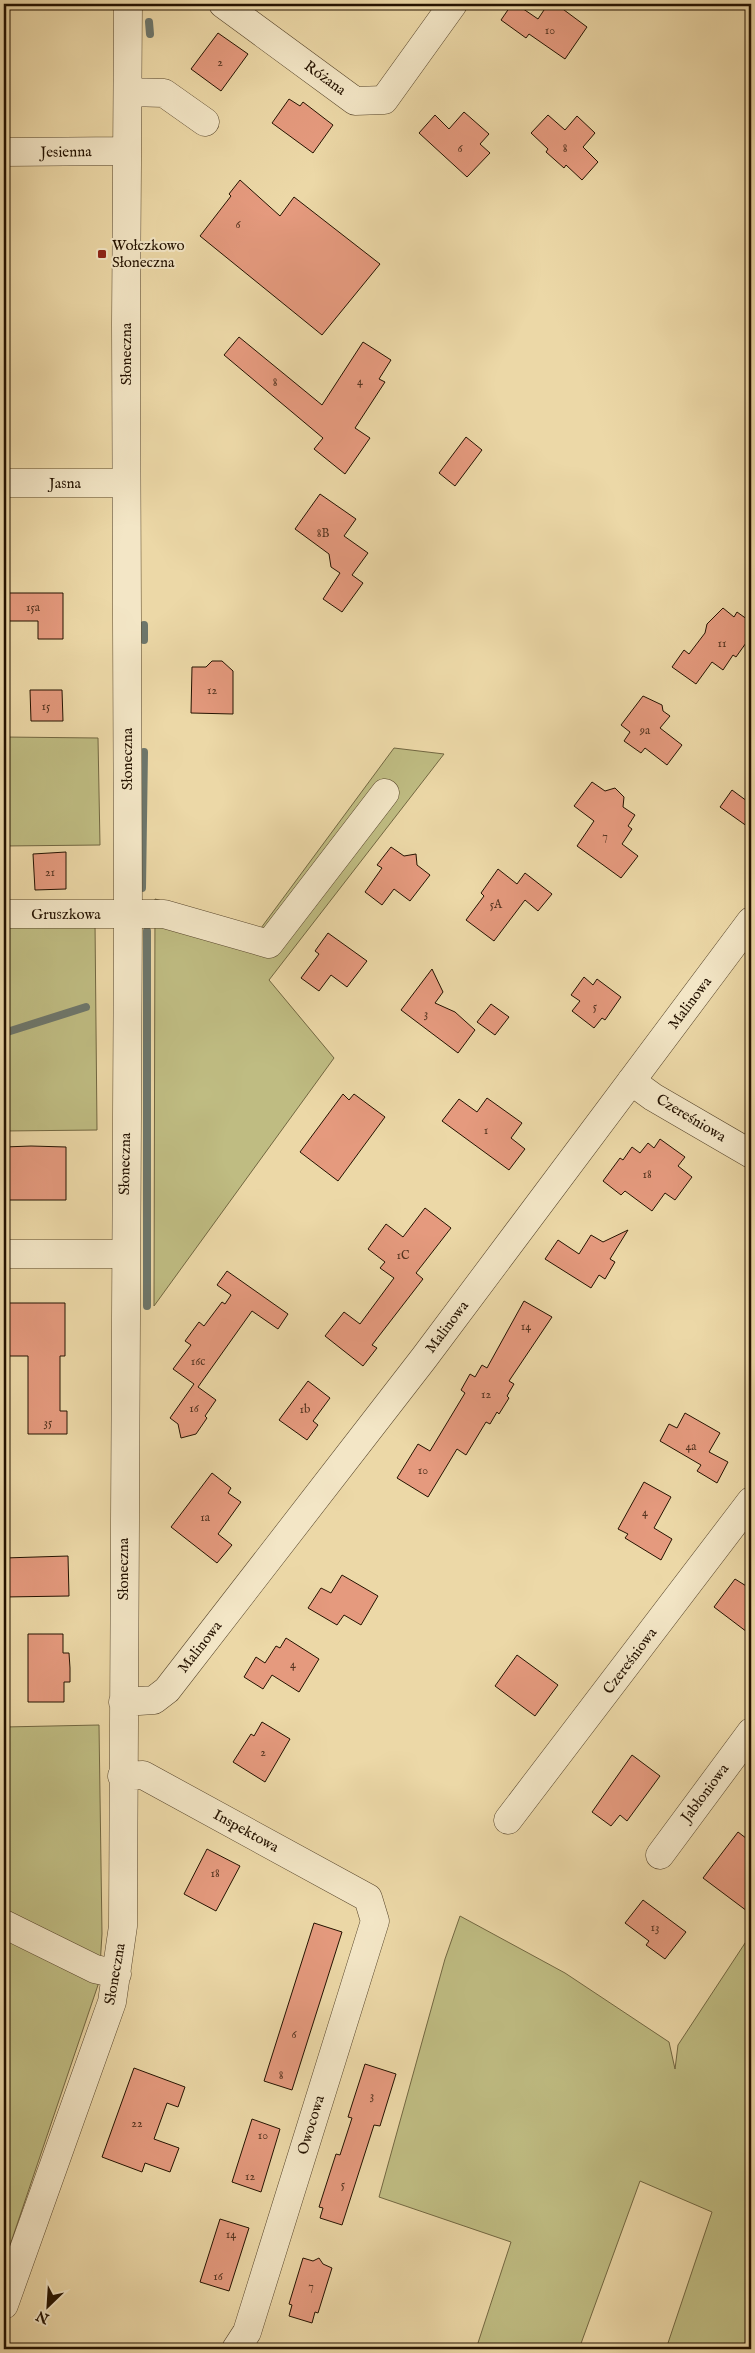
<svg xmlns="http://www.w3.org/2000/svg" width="755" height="2353" font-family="'IM FELL English',serif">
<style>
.green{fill:#bfbc82;stroke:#726741}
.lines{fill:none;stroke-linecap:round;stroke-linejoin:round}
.stream{stroke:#6d766b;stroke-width:8}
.building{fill:#e59a7e;stroke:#241200}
.minor-casing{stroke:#56442a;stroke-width:29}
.minor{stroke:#f3e6c6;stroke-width:28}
.poi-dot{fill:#8f2418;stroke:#f3e6c6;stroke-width:2}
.labels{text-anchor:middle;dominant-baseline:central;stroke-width:4;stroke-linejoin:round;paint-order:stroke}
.number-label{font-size:12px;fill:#543420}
.street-label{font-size:15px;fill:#241200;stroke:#f3e6c6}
.poi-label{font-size:15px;fill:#241200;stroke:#f3e6c6;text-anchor:start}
</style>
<rect width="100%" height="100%" fill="#ecd8a7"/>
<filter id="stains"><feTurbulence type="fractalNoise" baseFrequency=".004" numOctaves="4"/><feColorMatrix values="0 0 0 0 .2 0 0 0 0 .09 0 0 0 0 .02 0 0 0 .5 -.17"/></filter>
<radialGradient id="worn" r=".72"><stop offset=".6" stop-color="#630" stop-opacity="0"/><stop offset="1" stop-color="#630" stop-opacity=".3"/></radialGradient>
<path class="green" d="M 4,737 L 98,738 L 100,845 L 4,846 Z
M 394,748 L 444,754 L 269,980 L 334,1058 L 154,1306 L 155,899 L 261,928 Z
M 4,922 L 95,922 L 97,1130 L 4,1131 Z
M 99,1725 L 102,1934 L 99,1982 L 4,2263 L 4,1727 Z
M 460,1916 L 565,1973 L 669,2042 L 675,2069 L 678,2045 L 751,1934 L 751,2349 L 666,2349 L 712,2212 L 640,2181 L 579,2349 L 476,2349 L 511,2242 L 379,2197 L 445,1959 Z"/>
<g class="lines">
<path class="stream" d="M 149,22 L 150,34
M 144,625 L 144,640
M 142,888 L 144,752
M 147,931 L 147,1306
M 4,1033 L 86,1007"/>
</g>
<path class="building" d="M 512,4 L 516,4 L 538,19 L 548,4 L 556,4 L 587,27 L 565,59 L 529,34 L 526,38 L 501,20 Z
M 218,33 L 248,54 L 221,91 L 191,69 Z
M 289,99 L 300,106 L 303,102 L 333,125 L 313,153 L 272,123 Z
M 464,112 L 489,134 L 480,144 L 490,153 L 467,177 L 419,133 L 435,115 L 449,129 Z
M 548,115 L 565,130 L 577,116 L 595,133 L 583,147 L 598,162 L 582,180 L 566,165 L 564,168 L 546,152 L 548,149 L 531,133 Z
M 240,180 L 280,216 L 294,197 L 380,264 L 322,335 L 200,236 L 231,196 L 229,194 Z
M 239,337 L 322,405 L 363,342 L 391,360 L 379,379 L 385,382 L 355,428 L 370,438 L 345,474 L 314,449 L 323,438 L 224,355 Z
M 466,437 L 482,450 L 455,486 L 439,473 Z
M 320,494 L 356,519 L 344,536 L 368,553 L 352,575 L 363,583 L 342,612 L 323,599 L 340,573 L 331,567 L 329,554 L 295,529 Z
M 4,593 L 63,593 L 63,639 L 38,639 L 38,621 L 4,621 Z
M 723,608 L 734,617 L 737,612 L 751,622 L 751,636 L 736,657 L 733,655 L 723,670 L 712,662 L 696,684 L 672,667 L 684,650 L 689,654 L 705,633 L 707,624 Z
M 212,661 L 222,661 L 233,671 L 233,714 L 191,713 L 192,667 L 206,667 Z
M 30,690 L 62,690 L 63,721 L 31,721 Z
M 643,696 L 662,705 L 663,711 L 670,716 L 660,728 L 682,745 L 667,765 L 645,748 L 641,753 L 624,741 L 630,732 L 621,725 Z
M 592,782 L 605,791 L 615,788 L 624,797 L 623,807 L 635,815 L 628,826 L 632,829 L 622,844 L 638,856 L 621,878 L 577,846 L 594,821 L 574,806 Z
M 732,790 L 751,804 L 751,829 L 720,807 Z
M 391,847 L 404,856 L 416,854 L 417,865 L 430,875 L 410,901 L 394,889 L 382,905 L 365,892 L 382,868 L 377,865 Z
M 66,852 L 66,889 L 35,890 L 33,854 Z
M 498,869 L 517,884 L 525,873 L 552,894 L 538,911 L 525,900 L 494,941 L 466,920 L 484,896 L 481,893 Z
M 328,933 L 367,961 L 347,987 L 331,975 L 319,991 L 301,978 L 319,954 L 315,951 Z
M 432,969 L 443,992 L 435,1003 L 455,1012 L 475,1030 L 458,1053 L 401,1010 Z
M 584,977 L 593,985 L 597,979 L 621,997 L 605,1020 L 602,1018 L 594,1028 L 572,1011 L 580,1001 L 571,995 Z
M 491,1004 L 509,1017 L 495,1035 L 477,1022 Z
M 343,1094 L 349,1100 L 354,1094 L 385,1117 L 338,1181 L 300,1152 Z
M 487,1098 L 522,1123 L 511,1138 L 525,1149 L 509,1170 L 442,1121 L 459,1099 L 477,1112 Z
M 660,1139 L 685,1157 L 678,1166 L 692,1177 L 675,1200 L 665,1193 L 652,1211 L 625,1191 L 621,1195 L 603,1181 L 620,1158 L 623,1160 L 632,1147 L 640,1153 L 648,1143 L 654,1148 Z
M 31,1146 L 66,1147 L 66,1200 L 4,1200 L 4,1147 Z
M 425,1208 L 451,1228 L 416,1273 L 423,1279 L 372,1345 L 377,1348 L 363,1366 L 325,1336 L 344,1312 L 360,1324 L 394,1278 L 380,1268 L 385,1262 L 368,1249 L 386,1224 L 403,1237 Z
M 628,1230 L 610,1259 L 615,1262 L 605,1279 L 599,1275 L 591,1288 L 545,1259 L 558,1240 L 579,1254 L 591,1235 L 603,1242 Z
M 227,1271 L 288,1314 L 278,1329 L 252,1311 L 198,1387 L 216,1400 L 205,1416 L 207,1418 L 196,1434 L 181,1438 L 178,1424 L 170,1418 L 194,1384 L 173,1369 L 191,1345 L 185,1341 L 199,1322 L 204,1326 L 222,1302 L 225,1304 L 231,1295 L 217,1285 Z
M 524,1301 L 552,1317 L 509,1381 L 514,1384 L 507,1396 L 509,1398 L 499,1414 L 497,1412 L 490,1424 L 486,1422 L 466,1455 L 457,1449 L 428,1497 L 397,1478 L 418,1444 L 430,1451 L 465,1393 L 461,1390 L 470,1374 L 475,1377 L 482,1365 L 487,1368 Z
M 4,1303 L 65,1303 L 65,1356 L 60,1356 L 60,1411 L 67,1411 L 67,1434 L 28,1434 L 28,1356 L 4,1356 Z
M 308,1381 L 330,1398 L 313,1421 L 318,1425 L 307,1440 L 279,1420 Z
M 685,1413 L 720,1433 L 709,1452 L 728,1462 L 717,1483 L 697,1471 L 701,1465 L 660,1441 L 669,1424 L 677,1428 Z
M 212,1473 L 231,1488 L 228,1493 L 241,1502 L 218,1534 L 232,1545 L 217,1563 L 171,1527 Z
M 644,1482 L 671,1497 L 654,1528 L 672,1539 L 661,1560 L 625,1538 L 628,1534 L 618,1529 Z
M 68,1556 L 69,1596 L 4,1597 L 4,1558 Z
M 342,1575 L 378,1596 L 361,1625 L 344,1615 L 337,1625 L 308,1608 L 321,1588 L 331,1593 Z
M 735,1579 L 751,1589 L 751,1635 L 714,1607 Z
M 28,1634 L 63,1634 L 63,1653 L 69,1653 L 70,1668 L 70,1682 L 64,1682 L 64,1702 L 28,1702 Z
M 286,1638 L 319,1659 L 299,1692 L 272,1675 L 263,1689 L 244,1677 L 256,1657 L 265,1663 L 276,1646 L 280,1648 Z
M 517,1655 L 558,1685 L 535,1716 L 495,1686 Z
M 262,1722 L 290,1739 L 265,1782 L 233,1762 L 251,1734 L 254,1736 Z
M 632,1755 L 660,1776 L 627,1821 L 620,1815 L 611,1826 L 592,1812 Z
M 738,1832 L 751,1842 L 751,1914 L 703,1878 Z
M 207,1849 L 240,1866 L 216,1911 L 184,1894 Z
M 643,1900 L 686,1932 L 665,1959 L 646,1945 L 649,1941 L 625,1923 Z
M 314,1923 L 342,1932 L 292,2090 L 264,2081 Z
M 365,2064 L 396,2074 L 380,2126 L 374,2125 L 342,2225 L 320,2218 L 323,2208 L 319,2207 L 336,2154 L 340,2155 L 352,2118 L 348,2117 Z
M 134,2068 L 185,2087 L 178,2107 L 167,2103 L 154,2139 L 179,2148 L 170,2172 L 145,2163 L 142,2172 L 102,2157 Z
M 252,2119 L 280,2129 L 261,2192 L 232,2182 Z
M 220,2219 L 249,2228 L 229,2291 L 200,2282 Z
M 303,2258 L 313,2261 L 319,2258 L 323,2264 L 332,2268 L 318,2313 L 315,2312 L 312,2323 L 289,2316 L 292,2305 L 289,2304 Z"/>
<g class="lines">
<g class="minor-casing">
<path id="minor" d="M 223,4 L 355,101 L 384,100 L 453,4
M 128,92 L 164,93 L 205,122
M 4,152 L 127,151
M 4,483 L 126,483
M 4,914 L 164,914 L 269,944 L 385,793
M 631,1081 L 653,1097 L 751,1154
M 4,1254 L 125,1254
M 123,1702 L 154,1700 L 167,1690 L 424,1358 L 751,921
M 122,1776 L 143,1775 L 368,1898 L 375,1921 L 247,2332 L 236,2349
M 508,1820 L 751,1501
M 660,1855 L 751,1732
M 4,1924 L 95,1969 L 117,1974
M 4,2305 L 112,2002 L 123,1926 L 128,914 L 126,325 L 128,4"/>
</g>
<use href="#minor" class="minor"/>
</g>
<rect class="poi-dot" x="97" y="249" width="10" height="10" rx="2.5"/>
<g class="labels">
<g class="number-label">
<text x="550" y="30">10</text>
<text x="220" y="62">2</text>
<text x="460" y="148">6</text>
<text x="565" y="148">8</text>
<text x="238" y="224">6</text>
<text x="360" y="381">4</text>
<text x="275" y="382">8</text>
<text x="323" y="533">8B</text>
<text x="33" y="607">15a</text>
<text x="722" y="643">11</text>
<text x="212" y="690">12</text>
<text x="46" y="706">15</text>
<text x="645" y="730">9a</text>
<text x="605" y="836">7</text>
<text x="50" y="872">21</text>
<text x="496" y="904">5A</text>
<text x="595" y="1006">5</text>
<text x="426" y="1013">3</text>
<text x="486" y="1130">1</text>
<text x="647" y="1174">18</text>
<text x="403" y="1255">1C</text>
<text x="526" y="1326">14</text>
<text x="198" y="1361">16c</text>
<text x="486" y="1394">12</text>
<text x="194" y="1408">16</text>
<text x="305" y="1409">1b</text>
<text x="48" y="1422">35</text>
<text x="691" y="1446">4a</text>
<text x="423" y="1470">10</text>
<text x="645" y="1512">4</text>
<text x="205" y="1517">1a</text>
<text x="293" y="1664">4</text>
<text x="263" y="1752">2</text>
<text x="215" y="1873">18</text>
<text x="655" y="1927">13</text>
<text x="294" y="2034">6</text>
<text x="281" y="2075">8</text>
<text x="372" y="2095">3</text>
<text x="137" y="2123">22</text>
<text x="263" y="2135">10</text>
<text x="250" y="2176">12</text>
<text x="343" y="2184">5</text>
<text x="231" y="2234">14</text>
<text x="218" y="2276">16</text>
<text x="311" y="2286">7</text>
</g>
<g class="street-label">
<text transform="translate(325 78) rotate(36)">Różana</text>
<text transform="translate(66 152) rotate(-1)">Jesienna</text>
<text transform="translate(126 354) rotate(-90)">Słoneczna</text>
<text x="65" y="483">Jasna</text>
<text transform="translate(127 759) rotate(-90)">Słoneczna</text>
<text x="66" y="914">Gruszkowa</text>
<text transform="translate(690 1003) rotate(-53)">Malinowa</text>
<text transform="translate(691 1118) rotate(31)">Czereśniowa</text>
<text transform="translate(125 1164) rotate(-89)">Słoneczna</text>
<text transform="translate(447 1327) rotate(-53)">Malinowa</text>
<text transform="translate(123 1569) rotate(-90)">Słoneczna</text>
<text transform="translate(200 1647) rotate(-52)">Malinowa</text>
<text transform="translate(630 1661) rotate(-53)">Czereśniowa</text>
<text transform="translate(705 1793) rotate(-53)">Jabłoniowa</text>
<text transform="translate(246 1831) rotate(29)">Inspektowa</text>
<text transform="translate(115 1974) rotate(-80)">Słoneczna</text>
<text transform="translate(311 2125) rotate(-73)">Owocowa</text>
</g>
<g class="poi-label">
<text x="112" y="245">Wołczkowo<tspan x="112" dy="17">Słoneczna</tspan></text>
</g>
</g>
<rect width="755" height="2353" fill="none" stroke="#ecd8a7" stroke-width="20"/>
<rect x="5" y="5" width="745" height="2343" fill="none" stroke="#241200" stroke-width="2.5"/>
<rect x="10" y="10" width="735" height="2333" fill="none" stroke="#241200"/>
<g transform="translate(48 2306) rotate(205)" stroke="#f3e6c6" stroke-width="4" paint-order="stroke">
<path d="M0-4L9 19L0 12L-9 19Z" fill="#241200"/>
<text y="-8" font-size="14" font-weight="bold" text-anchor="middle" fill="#241200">N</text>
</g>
<rect width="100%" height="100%" filter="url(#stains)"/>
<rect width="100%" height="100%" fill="url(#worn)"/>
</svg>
